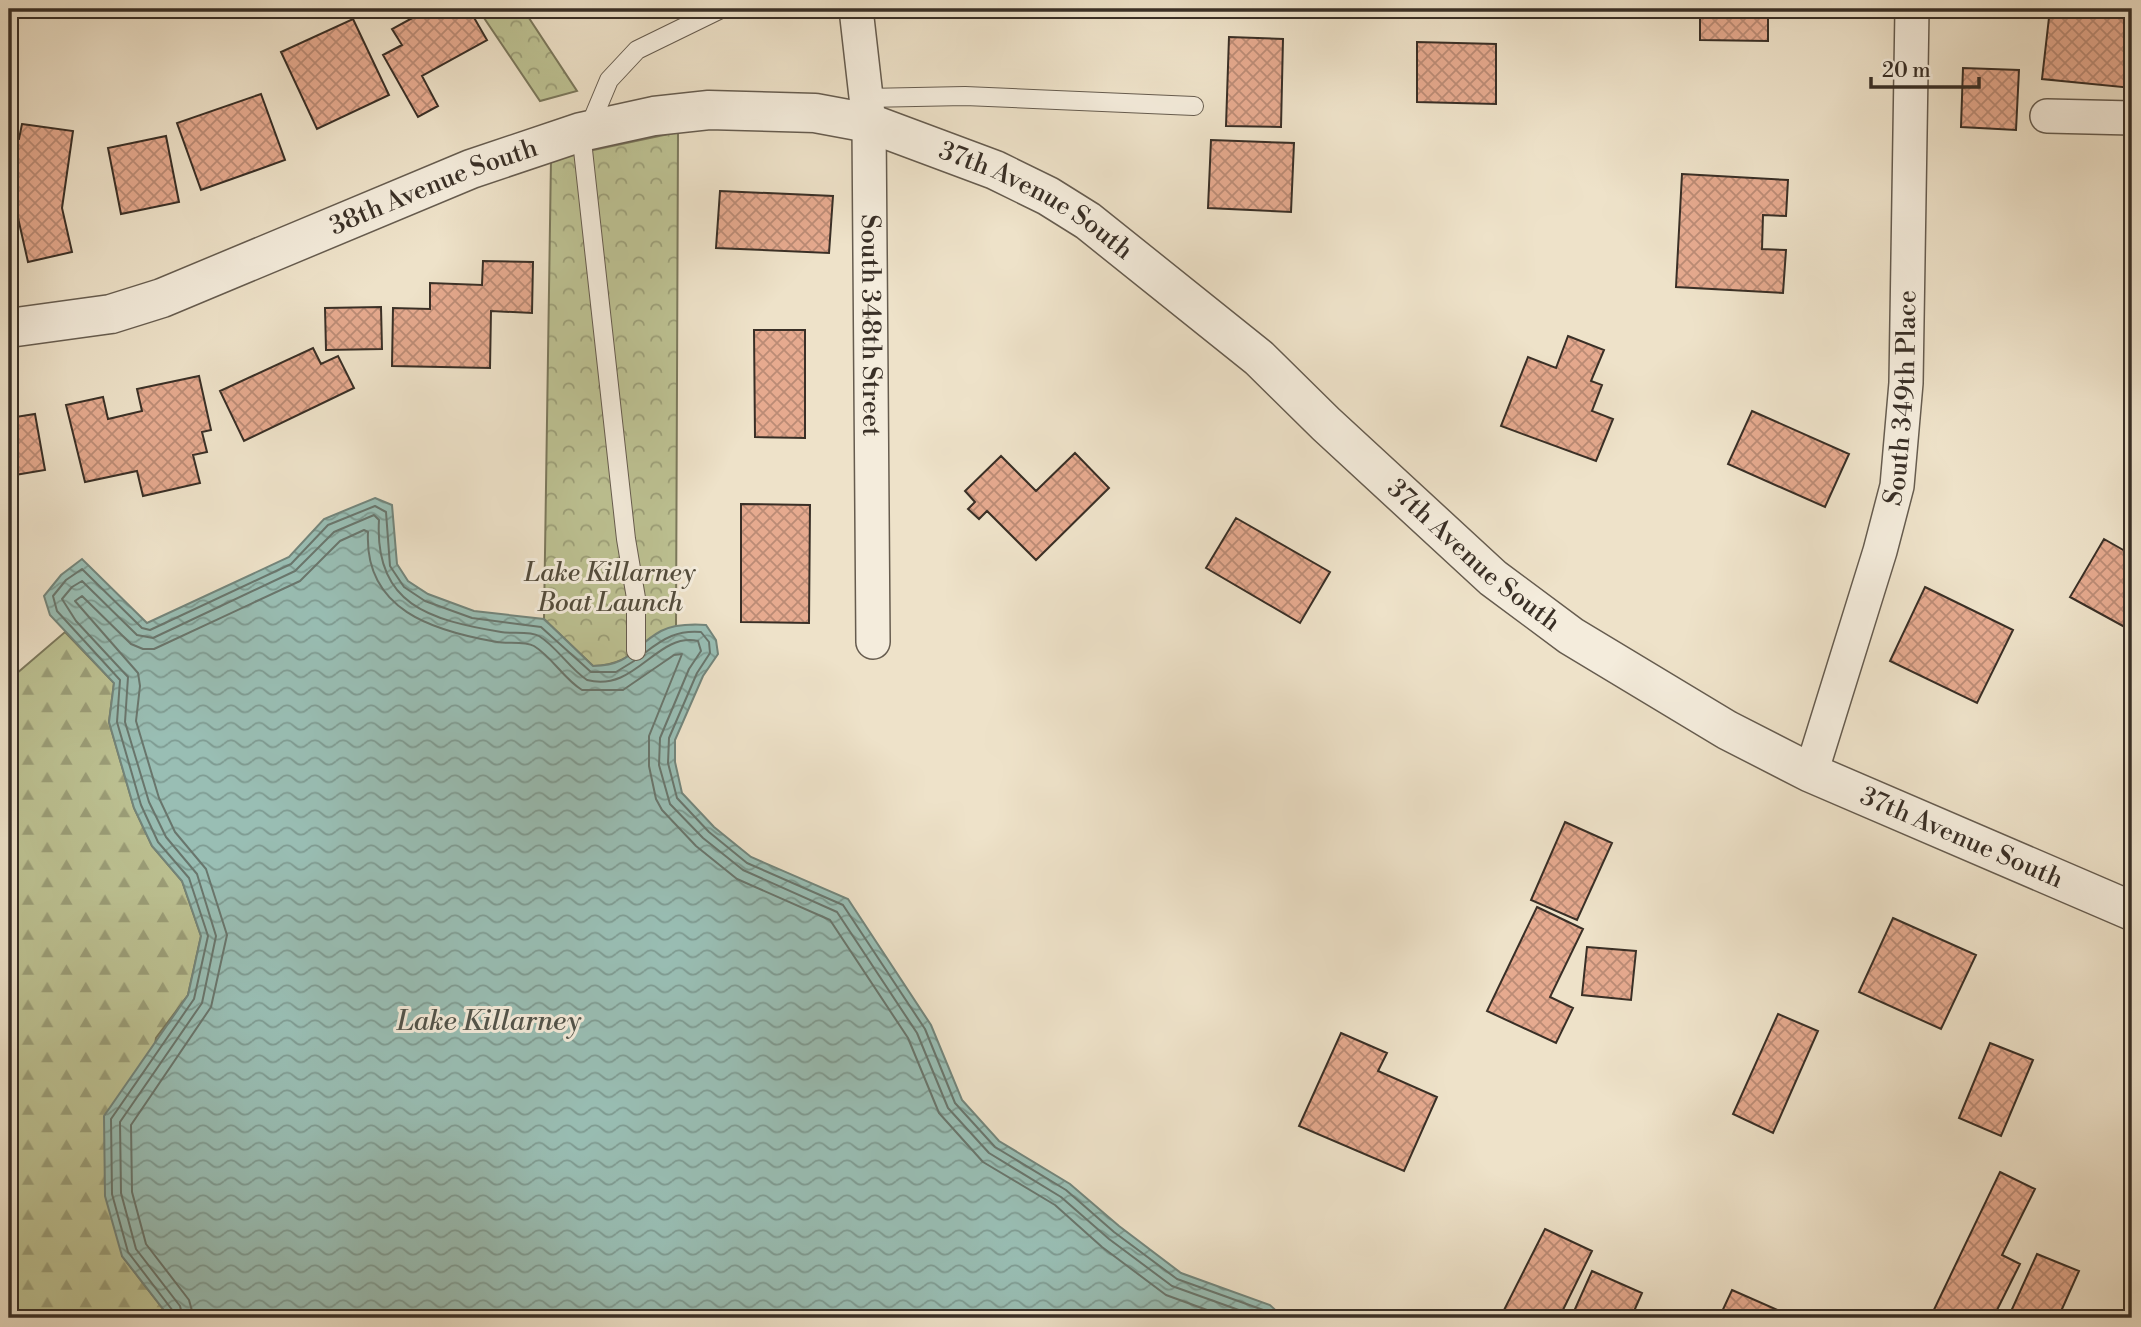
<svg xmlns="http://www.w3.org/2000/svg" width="2141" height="1327" font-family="'Libre Bodoni',serif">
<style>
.forest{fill:url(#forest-firs);stroke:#7b785c;stroke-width:2}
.park{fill:url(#park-crowns);stroke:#7b785c;stroke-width:2}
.water{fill:url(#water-waves);stroke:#73857b;stroke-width:2}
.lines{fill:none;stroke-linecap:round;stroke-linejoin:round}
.shore{stroke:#69766d;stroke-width:2}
.building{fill:url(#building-cross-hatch);stroke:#392f26;stroke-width:2}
.service-casing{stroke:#665c4f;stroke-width:20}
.minor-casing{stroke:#665c4f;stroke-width:36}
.tertiary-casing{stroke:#665c4f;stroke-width:41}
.service{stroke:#f4ecdc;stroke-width:18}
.minor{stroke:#f4ecdc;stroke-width:33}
.tertiary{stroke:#f4ecdc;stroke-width:38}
.labels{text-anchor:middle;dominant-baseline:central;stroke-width:6;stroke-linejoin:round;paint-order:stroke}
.street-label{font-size:26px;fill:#392f26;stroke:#f4ecdc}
.park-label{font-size:26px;font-style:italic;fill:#534c3c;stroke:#f4ecdc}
.water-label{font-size:28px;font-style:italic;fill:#51534a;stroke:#f4ecdc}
</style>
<defs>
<pattern id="forest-firs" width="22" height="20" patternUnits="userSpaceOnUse" patternTransform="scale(1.75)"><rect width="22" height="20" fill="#bdc293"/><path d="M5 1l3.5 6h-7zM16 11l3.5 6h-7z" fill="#9b9e78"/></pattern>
<pattern id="park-crowns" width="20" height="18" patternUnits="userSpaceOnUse" patternTransform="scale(1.75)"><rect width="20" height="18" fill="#bdc293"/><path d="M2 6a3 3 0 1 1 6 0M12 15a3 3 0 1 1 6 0" fill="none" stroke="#9b9e78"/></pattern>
<pattern id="water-waves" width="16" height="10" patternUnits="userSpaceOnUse" patternTransform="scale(1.75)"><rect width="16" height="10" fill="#99beb4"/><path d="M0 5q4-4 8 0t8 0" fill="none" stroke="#7e9b92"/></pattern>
<pattern id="building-cross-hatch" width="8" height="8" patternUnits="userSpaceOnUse" patternTransform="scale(1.75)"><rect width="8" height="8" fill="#e6aa8f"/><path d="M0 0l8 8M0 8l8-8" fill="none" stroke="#bb8b75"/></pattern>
</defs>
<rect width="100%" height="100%" fill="#eee2c9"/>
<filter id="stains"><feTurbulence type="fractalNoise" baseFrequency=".00286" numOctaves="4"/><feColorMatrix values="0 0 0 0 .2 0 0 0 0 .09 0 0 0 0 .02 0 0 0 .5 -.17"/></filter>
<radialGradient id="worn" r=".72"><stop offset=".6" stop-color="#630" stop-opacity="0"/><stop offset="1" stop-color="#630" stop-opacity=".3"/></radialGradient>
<path class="forest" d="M 65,632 L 114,683 L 109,722 L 134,808 L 152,846 L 182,881 L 201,936 L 188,995 L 156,1038 L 122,1256 L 170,1318 L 9,1318 L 9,674 L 16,674 Z"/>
<path class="park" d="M 478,9 L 523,9 L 577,91 L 540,101 Z
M 678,132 L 676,627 C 640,637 636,665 593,666 L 544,619 L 551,159 Z"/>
<path class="water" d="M 375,498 L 392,505 L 397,564 L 408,581 L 428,594 L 474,611 L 544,619 L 593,666 C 632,665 632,647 661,631 C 675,624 691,624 706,625 L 716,640 L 718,654 L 703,676 L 675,740 L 675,762 L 682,793 L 714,827 L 751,857 L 848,899 L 931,1025 L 962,1100 L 999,1141 L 1070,1184 L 1119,1226 L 1181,1273 L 1270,1305 L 1284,1318 L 170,1318 L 122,1256 L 105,1196 L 104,1116 L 188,995 L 201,936 L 182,881 L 152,846 L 134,808 L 109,722 L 114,683 L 50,615 L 44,596 L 61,575 L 82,559 L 147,623 L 289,557 L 324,519 Z"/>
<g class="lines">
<path class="shore" d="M 646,652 C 664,638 678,630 701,632 L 709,642 L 710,653 L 697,673 L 669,738 L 668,763 L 677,798 L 709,832 L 747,863 L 843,905 L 925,1029 L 955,1103 L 995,1147 L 1066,1190 L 1114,1232 L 1177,1279 L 1266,1311 L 1275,1318
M 175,1318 L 173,1311 L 128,1252 L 112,1194 L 111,1119 L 194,999 L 208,936 L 189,878 L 158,842 L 141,805 L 117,722 L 120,680 L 57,611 L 53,596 L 66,580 L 82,569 L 142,628 L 150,630 L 291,564 L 328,525 L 375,506 L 386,512 L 390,566 L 404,587 L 425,601 L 472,618 L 541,627 L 591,672 L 616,672 L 634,661
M 183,1318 L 180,1306 L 136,1249 L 121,1193 L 120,1122 L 202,1003 L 216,936 L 197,874 L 166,837 L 149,802 L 125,722 L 128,677 L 76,621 L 62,599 L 72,587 L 82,581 L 137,635 L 153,638 L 295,571 L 334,532 L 374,515 L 379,520 C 374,605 430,620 501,632 C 512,634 530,631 539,636 C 557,647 569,668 587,680 C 636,693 656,632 698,641 L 701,651 L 689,669 L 660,738 L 659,765 L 670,804 L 703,838 L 743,870 L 837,912 L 917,1033 L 948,1108 L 989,1153 L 1061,1197 L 1109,1239 L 1172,1286 L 1261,1318
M 194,1318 L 189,1300 L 146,1244 L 132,1192 L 131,1125 L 211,1007 L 227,935 L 206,869 L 175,832 L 159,798 L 136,721 L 140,686 L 138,673 L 75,601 L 82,596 L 131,644 L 143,649 L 154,649 L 300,581 L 340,541 L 364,530 L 368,532 C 364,610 433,631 497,642 C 507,644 525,641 534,646 C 552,657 564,679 582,690 L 623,690 L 674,655 L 682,654 L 649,736 L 649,766 L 656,799 L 662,810 L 696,846 L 737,879 L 830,920 L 908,1038 L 939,1113 L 983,1162 L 1055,1205 L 1102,1247 L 1166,1295 L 1229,1318"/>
</g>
<path class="building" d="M 412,9 L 469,9 L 487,40 L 422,76 L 438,106 L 418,117 L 383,55 L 402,45 L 392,29 L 416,16 Z
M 1700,9 L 1768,9 L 1768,41 L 1700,40 Z
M 2050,9 L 2132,9 L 2132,88 L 2042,79 Z
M 353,19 L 389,95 L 317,129 L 281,52 Z
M 1229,37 L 1283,39 L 1281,127 L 1226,126 Z
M 1417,42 L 1496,44 L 1496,104 L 1417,102 Z
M 1963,68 L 2019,70 L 2016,130 L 1961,127 Z
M 261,94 L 285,160 L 201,190 L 177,123 Z
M 22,124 L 73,131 L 62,208 L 72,252 L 28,262 L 16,209 L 9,208 L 9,138 L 19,139 Z
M 166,136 L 179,202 L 121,214 L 108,148 Z
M 1211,140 L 1294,143 L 1291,212 L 1208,208 Z
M 1682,174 L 1788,180 L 1786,216 L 1763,215 L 1762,249 L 1786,250 L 1783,293 L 1676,287 Z
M 720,191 L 833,196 L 829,253 L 716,248 Z
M 483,261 L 533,262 L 532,313 L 491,311 L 490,368 L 392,366 L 393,308 L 430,309 L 430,283 L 482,285 Z
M 381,307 L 382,349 L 326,350 L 325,308 Z
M 754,330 L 805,330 L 805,438 L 755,437 Z
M 1568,336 L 1604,350 L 1591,381 L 1602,385 L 1592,411 L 1613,419 L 1596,461 L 1501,426 L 1528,357 L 1556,368 Z
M 313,348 L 321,364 L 338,356 L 354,388 L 244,441 L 220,391 Z
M 199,376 L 211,430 L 202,432 L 207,452 L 193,455 L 200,483 L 143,496 L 137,471 L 85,482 L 66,405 L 103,397 L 108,419 L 142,411 L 137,389 Z
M 1752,411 L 1849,454 L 1825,507 L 1728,464 Z
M 35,414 L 45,470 L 9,476 L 9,418 Z
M 1075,453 L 1109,488 L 1036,560 L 987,511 L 979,519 L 968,509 L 975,502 L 965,491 L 1001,456 L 1036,491 Z
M 741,504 L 810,505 L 809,623 L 741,622 Z
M 1236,518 L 1330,572 L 1300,623 L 1206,568 Z
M 2104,539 L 2132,555 L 2132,631 L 2070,597 Z
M 1925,587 L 2013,630 L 1977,703 L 1890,661 Z
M 1565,822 L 1612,843 L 1577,920 L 1531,900 Z
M 1537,907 L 1583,929 L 1550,997 L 1573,1008 L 1556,1043 L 1487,1011 Z
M 1893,918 L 1976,955 L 1941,1029 L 1859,992 Z
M 1587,947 L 1636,951 L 1631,1000 L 1582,995 Z
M 1778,1014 L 1818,1031 L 1773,1133 L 1733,1114 Z
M 1341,1033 L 1387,1053 L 1378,1071 L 1437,1097 L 1404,1171 L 1299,1126 Z
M 1990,1043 L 2033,1060 L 2001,1136 L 1959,1118 Z
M 2000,1172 L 2035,1189 L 2002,1255 L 2020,1264 L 1993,1318 L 1930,1318 Z
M 1545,1229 L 1592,1251 L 1559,1318 L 1500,1318 Z
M 2037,1254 L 2079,1271 L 2058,1318 L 2008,1318 Z
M 1592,1271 L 1642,1293 L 1631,1318 L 1571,1318 Z
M 1732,1290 L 1780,1311 L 1777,1318 L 1719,1318 Z"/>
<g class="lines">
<g class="service-casing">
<path id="service" d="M 866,98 L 965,96 L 1194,106
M 588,130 L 609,80 L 637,50 L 721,9
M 581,132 L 626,539 L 636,598 L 636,651"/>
</g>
<g class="minor-casing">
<g id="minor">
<path id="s1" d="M 856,9 L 869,123 L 873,642"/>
<path d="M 2047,116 L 2132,118"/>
<path id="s2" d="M 1811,773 L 1880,551 L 1897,486 L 1906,383 L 1912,9"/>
</g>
</g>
<g class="tertiary-casing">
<g id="tertiary">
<path id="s3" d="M 9,328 L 111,314 L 162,298 L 471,169 L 581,132 L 654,116 L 709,110 L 815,113 L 869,123 L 995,170 L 1048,196 L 1088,221 L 1259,358 L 1326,424 L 1493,578 L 1571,636 L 1727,730 L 1811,773 L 2132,911"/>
</g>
</g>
<use href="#service" class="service"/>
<use href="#minor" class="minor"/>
<use href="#tertiary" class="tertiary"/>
</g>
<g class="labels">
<g class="street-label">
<text stroke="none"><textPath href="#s3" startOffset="450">38th Avenue South</textPath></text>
<text stroke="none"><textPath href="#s3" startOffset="1083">37th Avenue South</textPath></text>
<text stroke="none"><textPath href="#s1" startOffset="317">South 348th Street</textPath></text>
<text stroke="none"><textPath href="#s2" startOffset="388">South 349th Place</textPath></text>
<text stroke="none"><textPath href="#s3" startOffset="1650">37th Avenue South</textPath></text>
<text stroke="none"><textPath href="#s3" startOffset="2217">37th Avenue South</textPath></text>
</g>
<g class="park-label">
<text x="610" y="573">Lake Killarney<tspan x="610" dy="30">Boat Launch</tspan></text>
</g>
<g class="water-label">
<text x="489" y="1021">Lake Killarney</text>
</g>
</g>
<rect width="2141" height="1327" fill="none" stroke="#eee2c9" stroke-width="35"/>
<rect x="10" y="10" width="2120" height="1306" fill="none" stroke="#392f26" stroke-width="3.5"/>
<rect x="18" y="18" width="2106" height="1292" fill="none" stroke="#392f26" stroke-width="2"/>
<path d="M1871 77v10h108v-10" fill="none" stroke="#392f26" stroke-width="3.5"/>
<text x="1882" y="77" font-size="21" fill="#392f26" stroke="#f4ecdc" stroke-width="5" paint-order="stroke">20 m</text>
<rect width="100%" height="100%" filter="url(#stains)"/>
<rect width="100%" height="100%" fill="url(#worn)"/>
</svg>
